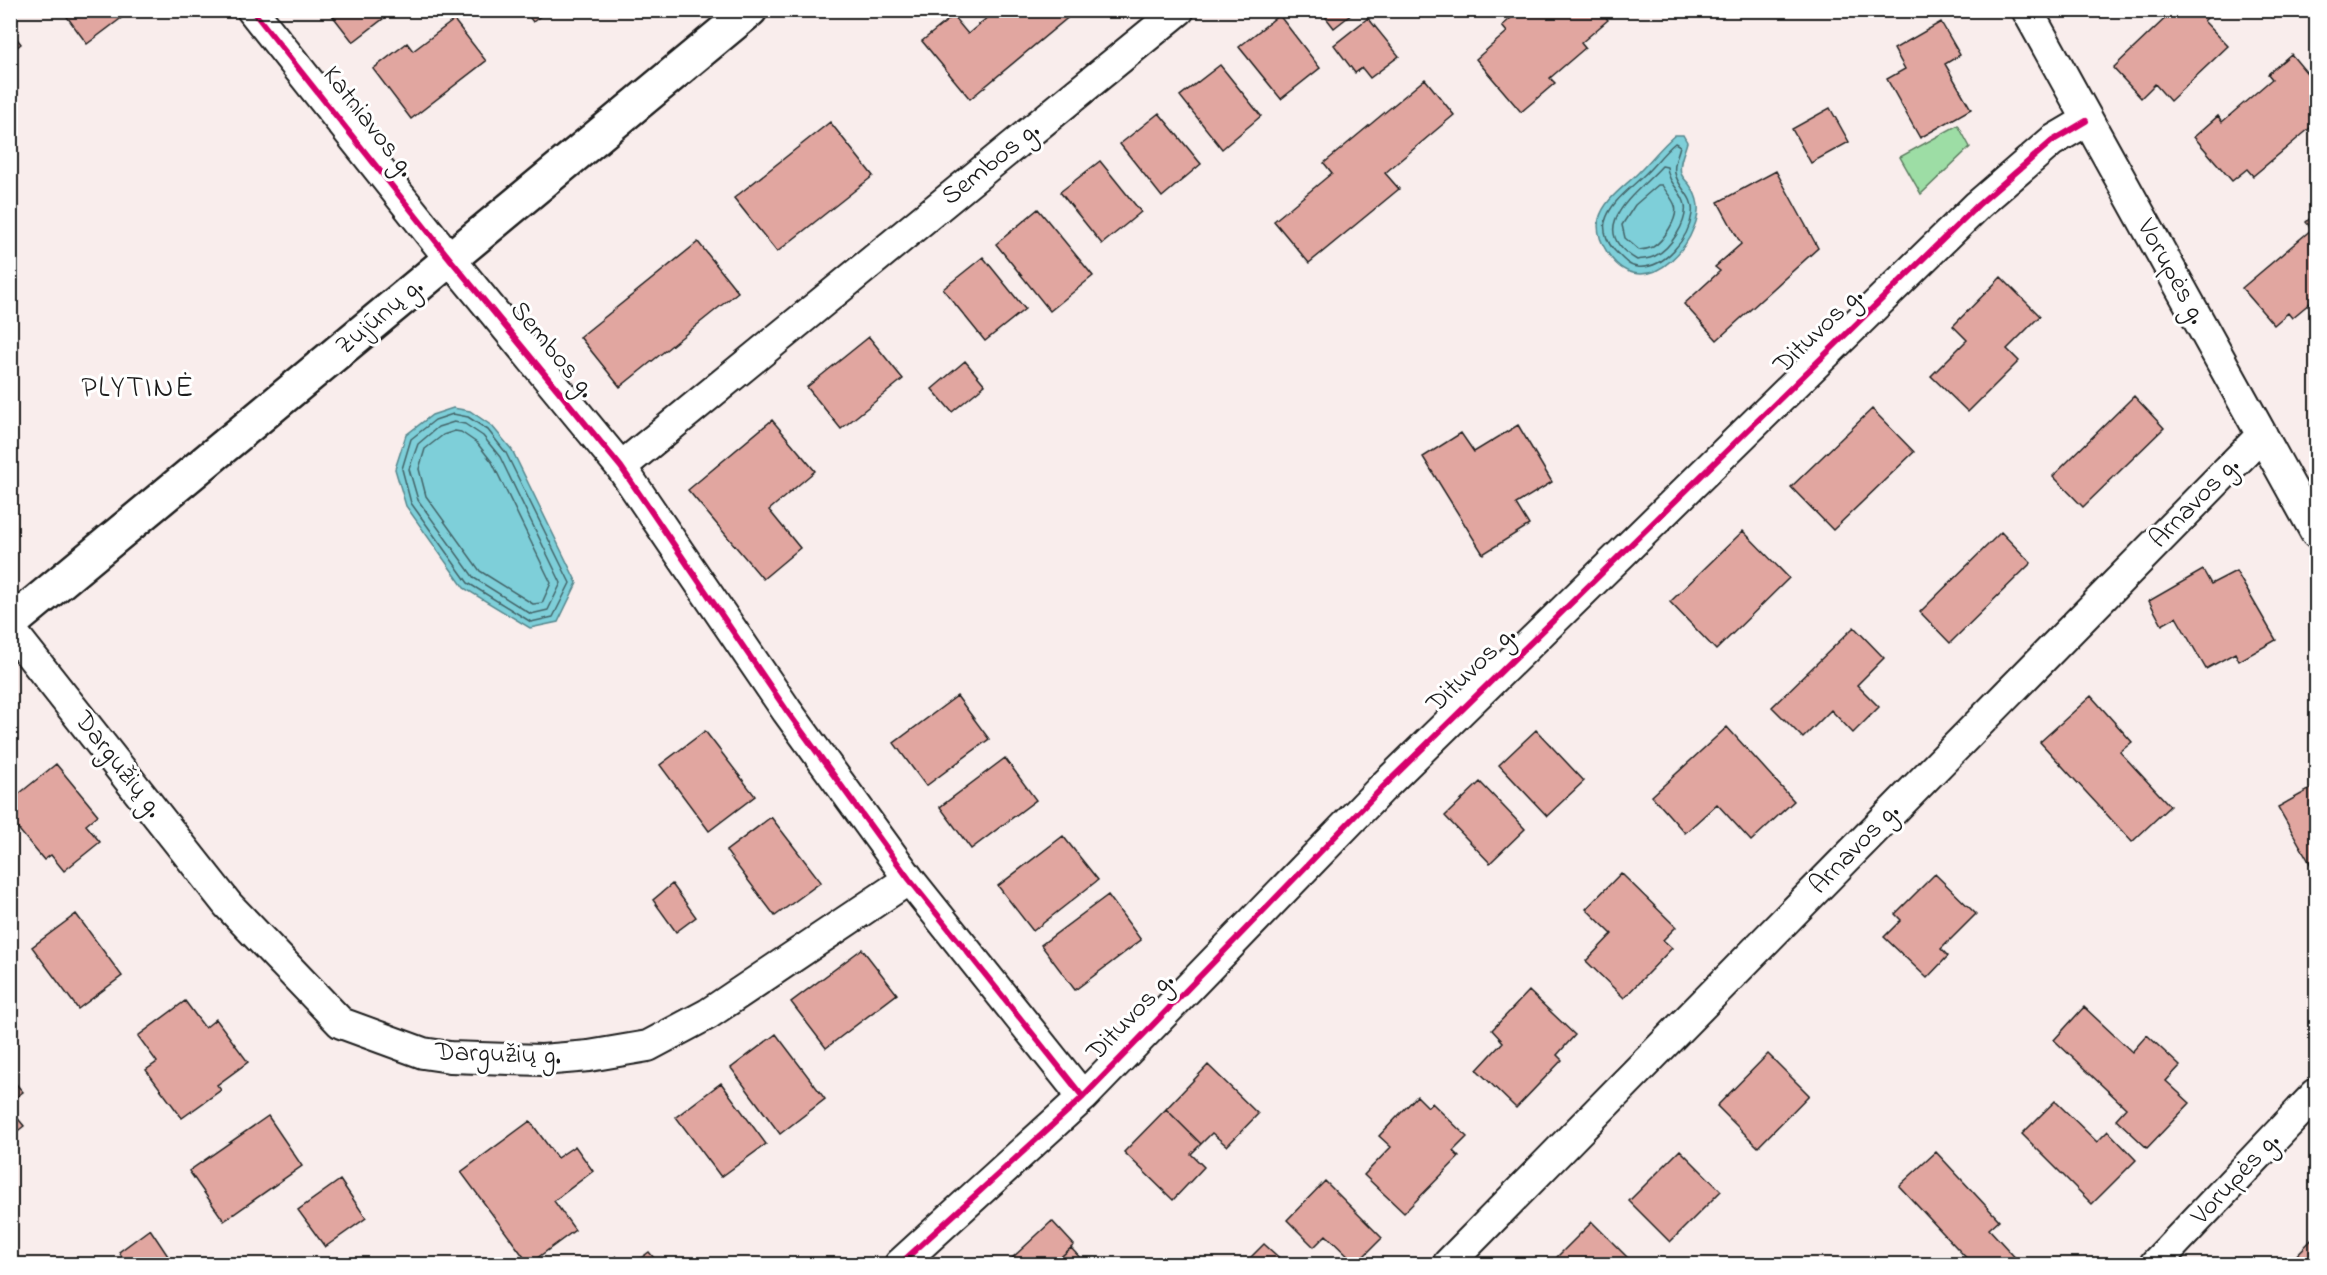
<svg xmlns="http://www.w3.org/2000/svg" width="2327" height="1275" font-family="'Indie Flower',sans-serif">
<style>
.green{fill:#9ddda5;stroke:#5c7c60;stroke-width:1.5}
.water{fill:#7ecfd9;stroke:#57878d;stroke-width:1.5}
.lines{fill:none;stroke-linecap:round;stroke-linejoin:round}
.shore{stroke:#436468;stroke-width:1.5}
.building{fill:#e1a6a0;stroke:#1c1c1c;stroke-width:1.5}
.street-casing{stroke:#1c1c1c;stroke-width:34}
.secondary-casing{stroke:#1c1c1c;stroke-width:38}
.street{stroke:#fff;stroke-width:30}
.secondary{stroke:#fff;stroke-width:33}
.cycleway-casing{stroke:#fff;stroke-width:10}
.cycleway{stroke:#d6006c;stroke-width:6}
.labels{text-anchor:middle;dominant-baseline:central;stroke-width:6;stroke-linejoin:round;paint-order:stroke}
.street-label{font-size:27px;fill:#1c1c1c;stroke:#fff}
.quarter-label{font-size:30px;letter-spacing:1.5px;fill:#1c1c1c;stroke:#fff}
</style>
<rect width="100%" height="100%" fill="#f9edec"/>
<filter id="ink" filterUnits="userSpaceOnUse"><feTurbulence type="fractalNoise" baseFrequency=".0167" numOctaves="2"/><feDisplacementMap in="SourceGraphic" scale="12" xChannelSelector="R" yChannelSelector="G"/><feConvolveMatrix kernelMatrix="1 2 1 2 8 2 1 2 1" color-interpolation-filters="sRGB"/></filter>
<g filter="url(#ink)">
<path class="green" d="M 1958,125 L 1970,147 L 1921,194 L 1900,157 Z"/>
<path class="water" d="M 1675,135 L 1683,135 L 1687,142 C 1685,151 1678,163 1681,173 C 1682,177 1686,181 1689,184 C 1699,198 1701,211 1694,227 C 1686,249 1660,280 1633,273 C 1614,269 1594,239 1599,219 C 1605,198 1626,186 1640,171 C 1652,159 1662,146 1675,135 Z
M 453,408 L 470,411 L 492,426 L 512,450 L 577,583 L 558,622 L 530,628 L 464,588 L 406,506 L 395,469 L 406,435 L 432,415 Z"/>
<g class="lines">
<path class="shore" d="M 1675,143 L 1680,146 C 1678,155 1673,163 1675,173 C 1678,189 1695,196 1692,214 C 1689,238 1664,270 1637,267 C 1628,266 1621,257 1615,251 C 1608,244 1603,232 1605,222 C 1610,202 1630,189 1643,176 C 1654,166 1663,153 1675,143 Z
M 1662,166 L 1667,167 C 1668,184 1682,190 1685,205 C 1688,222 1670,249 1655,256 C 1650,259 1643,259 1637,260 C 1582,228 1638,193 1662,166 Z
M 1658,185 L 1662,185 C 1666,192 1673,199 1675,206 C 1679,218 1663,241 1653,247 C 1648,249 1644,250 1639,250 L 1625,238 L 1622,225 L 1635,205 Z
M 453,414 L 468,417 L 488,430 L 506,453 L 570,583 L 553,617 L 531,622 L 468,583 L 411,503 L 402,469 L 411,439 L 435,420 Z
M 454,422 L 465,424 L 483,436 L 500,457 L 561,583 L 548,610 L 531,614 L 474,578 L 418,500 L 409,469 L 418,444 L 438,427 Z
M 455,431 L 461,432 L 477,443 L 492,462 L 551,583 L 542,603 L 533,604 L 480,571 L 426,496 L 419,469 L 425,449 L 443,435 Z"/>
</g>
<path class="building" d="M 62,10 L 132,10 L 87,44 Z
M 328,10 L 378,10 L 384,18 L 353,42 Z
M 524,10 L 548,10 L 533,22 Z
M 996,10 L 1077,10 L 970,99 L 922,41 L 953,16 L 968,34 Z
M 1320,10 L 1357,10 L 1334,28 Z
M 1520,10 L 1600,10 L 1608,20 L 1581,43 L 1585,48 L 1550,78 L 1555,83 L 1521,112 L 1476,59 L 1507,32 L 1502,26 Z
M 2174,10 L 2215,10 L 2204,21 L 2228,46 L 2170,101 L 2155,84 L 2141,98 L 2113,68 Z
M 1279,15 L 1320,68 L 1281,99 L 1239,47 Z
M 1368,18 L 1399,56 L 1370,78 L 1362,68 L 1355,73 L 1334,45 Z
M 454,20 L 486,61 L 411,119 L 373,69 L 407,43 L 413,51 Z
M 1941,22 L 1960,55 L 1945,64 L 1971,109 L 1920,138 L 1887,79 L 1905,69 L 1894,49 Z
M 10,30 L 21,44 L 10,53 Z
M 2291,54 L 2316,84 L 2316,109 L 2312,113 L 2316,118 L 2316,123 L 2253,176 L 2247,169 L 2232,181 L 2194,137 L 2218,116 L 2222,122 L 2272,79 L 2268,74 Z
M 1220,65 L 1261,116 L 1222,149 L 1180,96 Z
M 1425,79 L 1454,115 L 1385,173 L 1399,189 L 1309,263 L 1274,221 L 1332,173 L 1324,163 Z
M 1830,108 L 1849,142 L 1811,163 L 1792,129 Z
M 1159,113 L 1201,164 L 1162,197 L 1120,144 Z
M 830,122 L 873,176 L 777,252 L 734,198 Z
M 1100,161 L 1141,212 L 1102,244 L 1060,192 Z
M 1776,171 L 1818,248 L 1717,340 L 1684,304 L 1720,271 L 1715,267 L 1741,244 L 1718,202 Z
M 1038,209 L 1093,276 L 1050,311 L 996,244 Z
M 2316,213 L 2316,298 L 2292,318 L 2288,313 L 2274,325 L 2242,288 L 2312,229 L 2306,222 Z
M 698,242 L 738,292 L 620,387 L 580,337 Z
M 983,257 L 1025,309 L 985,341 L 943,289 Z
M 2001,277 L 2040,316 L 2007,349 L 2019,361 L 1968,412 L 1931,376 L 1967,340 L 1953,326 Z
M 869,337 L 903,379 L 841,429 L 807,387 Z
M 965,361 L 985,385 L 952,412 L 932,389 Z
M 2134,396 L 2164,428 L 2083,507 L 2053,476 Z
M 1872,409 L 1914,452 L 1833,530 L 1791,487 Z
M 772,420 L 815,471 L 769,510 L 800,548 L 763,579 L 688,490 Z
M 1518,425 L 1552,482 L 1516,504 L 1529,525 L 1483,554 L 1423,457 L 1461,433 L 1474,452 Z
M 1743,531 L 1789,578 L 1716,650 L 1670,602 Z
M 2001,532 L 2031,563 L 1950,643 L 1920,612 Z
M 2203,570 L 2211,584 L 2236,571 L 2276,640 L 2239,661 L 2235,653 L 2206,669 L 2176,617 L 2162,625 L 2149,601 Z
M 1854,627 L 1884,658 L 1857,685 L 1879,707 L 1853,733 L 1831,710 L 1803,738 L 1772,707 Z
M 957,696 L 989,739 L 926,786 L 894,743 Z
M 2091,696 L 2132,742 L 2120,752 L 2170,806 L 2132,842 L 2040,742 Z
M 1727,727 L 1794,801 L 1751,841 L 1717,804 L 1685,833 L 1652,796 Z
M 1536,730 L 1584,781 L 1547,816 L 1499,765 Z
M 705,731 L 755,796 L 709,831 L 660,765 Z
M 1005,758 L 1036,800 L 971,849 L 940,807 Z
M 56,764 L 98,815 L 86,825 L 100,842 L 64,871 L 51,855 L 44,860 L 10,819 L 10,801 Z
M 1480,782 L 1525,829 L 1490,863 L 1445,816 Z
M 2316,786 L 2316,874 L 2278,807 Z
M 771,817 L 821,882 L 775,916 L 726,851 Z
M 1063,836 L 1098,880 L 1033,931 L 998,886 Z
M 1621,873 L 1676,927 L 1663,940 L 1672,948 L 1624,998 L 1586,961 L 1612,934 L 1586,909 Z
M 1935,874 L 1976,914 L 1941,949 L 1948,956 L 1927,978 L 1884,937 L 1901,920 L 1895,914 Z
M 672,884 L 696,917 L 676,932 L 653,900 Z
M 1108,895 L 1141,940 L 1075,990 L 1041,945 Z
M 76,914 L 122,976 L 78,1009 L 32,947 Z
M 862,949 L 897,994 L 826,1048 L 791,1002 Z
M 1529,991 L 1575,1035 L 1557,1055 L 1562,1060 L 1516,1108 L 1477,1070 L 1503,1042 L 1492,1030 Z
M 185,1001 L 205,1028 L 216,1019 L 248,1062 L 217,1085 L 221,1090 L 182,1118 L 146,1070 L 157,1062 L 138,1036 Z
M 2084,1007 L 2132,1052 L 2147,1035 L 2180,1066 L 2166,1081 L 2190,1103 L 2147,1148 L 2116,1119 L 2126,1108 L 2054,1040 Z
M 776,1034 L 825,1099 L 780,1134 L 731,1068 Z
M 1768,1054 L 1809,1095 L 1758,1147 L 1717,1106 Z
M 1208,1065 L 1258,1114 L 1227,1146 L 1212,1133 L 1201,1144 L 1166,1109 Z
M 10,1077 L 23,1092 L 10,1102 Z
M 721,1083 L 766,1144 L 721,1177 L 676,1117 Z
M 1417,1096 L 1428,1107 L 1432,1103 L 1467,1137 L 1453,1151 L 1459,1157 L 1404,1213 L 1364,1175 L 1391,1147 L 1379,1136 Z
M 2055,1101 L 2097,1142 L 2108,1131 L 2136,1160 L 2092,1204 L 2022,1134 Z
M 10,1109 L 24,1126 L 10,1137 Z
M 1166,1109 L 1201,1144 L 1191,1154 L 1204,1167 L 1173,1200 L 1124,1152 Z
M 268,1116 L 302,1166 L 224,1221 L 189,1171 Z
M 530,1121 L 557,1158 L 575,1146 L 593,1171 L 554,1201 L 575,1230 L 529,1264 L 461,1172 Z
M 1680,1150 L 1721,1191 L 1670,1242 L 1629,1201 Z
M 1936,1152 L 1999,1220 L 1989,1229 L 2021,1264 L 1972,1264 L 1899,1186 Z
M 340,1180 L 366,1218 L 325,1247 L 298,1210 Z
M 1325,1181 L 1382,1238 L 1356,1264 L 1326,1235 L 1314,1247 L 1287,1220 Z
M 1052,1221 L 1074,1245 L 1053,1264 L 1015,1264 L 1010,1260 Z
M 1592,1222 L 1629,1259 L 1624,1264 L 1564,1264 L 1557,1257 Z
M 150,1229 L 172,1262 L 169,1264 L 118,1264 L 124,1260 L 119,1252 Z
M 2316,1235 L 2316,1264 L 2288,1264 Z
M 1264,1244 L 1286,1264 L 1244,1264 Z
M 1071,1248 L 1086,1264 L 1053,1264 Z
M 649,1252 L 659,1264 L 633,1264 Z
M 616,1256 L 623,1264 L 605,1264 Z"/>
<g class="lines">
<g class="street-casing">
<path id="street" d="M 252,10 L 450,259 L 621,467 L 787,711 L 909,879 L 1083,1097
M 2027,10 L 2316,533
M 621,467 L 1179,10
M 10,629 L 228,905 L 341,1023 L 423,1053 L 450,1057 L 542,1060 L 589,1056 L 648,1046 L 708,1014 L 909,879
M 900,1264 L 1083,1097 L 1382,788 L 1978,205 L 2052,141 L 2086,121
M 1448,1264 L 2262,435
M 2155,1264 L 2316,1094"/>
</g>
<g class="secondary-casing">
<path id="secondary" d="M 10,624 L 750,10"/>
</g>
<use href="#street" class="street"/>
<use href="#secondary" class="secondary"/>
<g class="cycleway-casing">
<path id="cycleway" d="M 252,10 L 450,259 L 621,467 L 787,711 L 909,879 L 1083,1097
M 900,1264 L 1083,1097 L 1382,788 L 1978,205 L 2052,141 L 2086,121"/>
</g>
<use href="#cycleway" class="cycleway"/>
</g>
</g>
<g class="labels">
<g class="street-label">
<text transform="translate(368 122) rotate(52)">Katniavos g.</text>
<text transform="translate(991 164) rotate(-39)">Sembos g.</text>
<text transform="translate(2171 272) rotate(61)">Vorupės g.</text>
<text transform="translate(380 317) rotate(-40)">Zujūnų g.</text>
<text transform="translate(1819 331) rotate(-44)">Dituvos g.</text>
<text transform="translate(552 350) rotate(50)">Sembos g.</text>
<text transform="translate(2195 503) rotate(-46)">Arnavos g.</text>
<text transform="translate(1472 670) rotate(-44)">Dituvos g.</text>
<text transform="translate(118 765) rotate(52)">Dargužių g.</text>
<text transform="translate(1855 849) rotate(-46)">Arnavos g.</text>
<text transform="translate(1131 1017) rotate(-46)">Dituvos g.</text>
<text transform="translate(498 1055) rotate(2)">Dargužių g.</text>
<text transform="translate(2236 1179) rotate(-47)">Vorupės g.</text>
</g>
<g class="quarter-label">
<text x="138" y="389">PLYTINĖ</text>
</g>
</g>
<rect width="2327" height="1275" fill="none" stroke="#fff" stroke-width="36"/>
<rect x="18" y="18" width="2291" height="1239" fill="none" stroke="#1c1c1c" stroke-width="2" filter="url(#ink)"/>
</svg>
